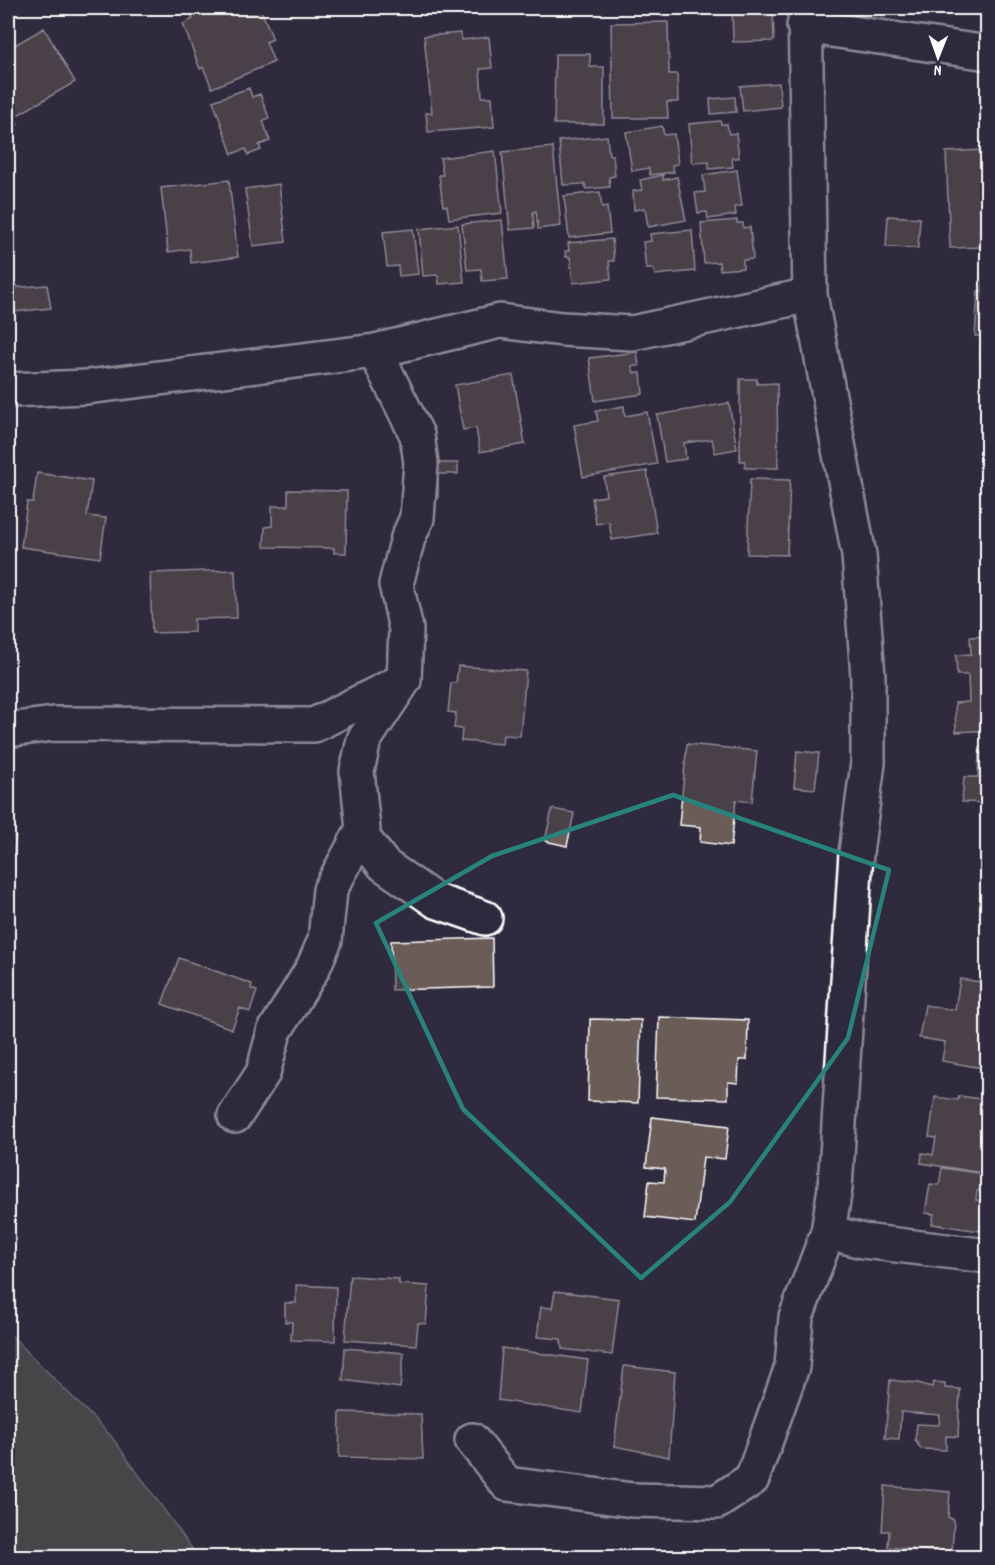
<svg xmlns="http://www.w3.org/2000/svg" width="995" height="1565" font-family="Dekko,sans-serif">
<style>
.green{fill:#646658;stroke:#b2b2ac;stroke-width:1.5}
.building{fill:#6b5d59;stroke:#fff;stroke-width:1.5}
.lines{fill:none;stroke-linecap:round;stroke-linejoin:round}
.minor-casing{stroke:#fff;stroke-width:38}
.minor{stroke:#2f2a3d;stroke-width:33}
.marked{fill:none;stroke:#27847c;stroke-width:4.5;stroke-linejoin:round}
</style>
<rect width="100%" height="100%" fill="#2f2a3d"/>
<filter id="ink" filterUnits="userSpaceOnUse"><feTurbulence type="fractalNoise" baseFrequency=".0167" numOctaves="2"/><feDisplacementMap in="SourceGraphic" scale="12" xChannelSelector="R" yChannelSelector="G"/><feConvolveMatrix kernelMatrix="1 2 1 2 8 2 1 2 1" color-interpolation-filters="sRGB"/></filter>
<g filter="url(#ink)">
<path class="green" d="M 8,1332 L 111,1436 L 198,1557 L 8,1557 Z"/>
<path class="building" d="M 188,8 L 249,8 L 251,13 L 261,10 L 273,39 L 266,42 L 274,62 L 212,88 L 203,67 L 200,69 L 183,24 L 193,19 Z
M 773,8 L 774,41 L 733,42 L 732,9 Z
M 668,22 L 669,74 L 677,74 L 678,102 L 667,102 L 668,118 L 613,118 L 611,23 Z
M 44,28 L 75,82 L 14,117 L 18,125 L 8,131 L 8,49 Z
M 461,33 L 462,40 L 489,37 L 492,68 L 480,69 L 482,97 L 492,97 L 494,127 L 428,132 L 426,113 L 432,113 L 424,36 Z
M 555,54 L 590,54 L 590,67 L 604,67 L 604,124 L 554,124 Z
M 779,83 L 781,107 L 743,111 L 740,86 Z
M 249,88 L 252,97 L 260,94 L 269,118 L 263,121 L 270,141 L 259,145 L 261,150 L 248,155 L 246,149 L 232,154 L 213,101 Z
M 735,97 L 736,112 L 711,114 L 710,99 Z
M 720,121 L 721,124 L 727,124 L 729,134 L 736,133 L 739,158 L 732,158 L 733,167 L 709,169 L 709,162 L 692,163 L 689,124 Z
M 662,126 L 664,135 L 674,134 L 678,164 L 672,165 L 674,172 L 650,175 L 649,168 L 632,171 L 626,132 Z
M 607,136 L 609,155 L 613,155 L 615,176 L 609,177 L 610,187 L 586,189 L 585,184 L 563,185 L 559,141 Z
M 553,147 L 561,226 L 538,229 L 536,211 L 533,212 L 534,228 L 510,230 L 502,152 Z
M 982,150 L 983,165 L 988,165 L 988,247 L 950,248 L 946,152 Z
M 495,151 L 502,213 L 449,219 L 447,206 L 443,206 L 439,175 L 443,175 L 440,158 Z
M 737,170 L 742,206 L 735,207 L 736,215 L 708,219 L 707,212 L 698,213 L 695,193 L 705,192 L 703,175 Z
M 663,175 L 663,180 L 677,177 L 686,220 L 648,227 L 645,208 L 634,210 L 633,191 L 642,190 L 640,180 Z
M 229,180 L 238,257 L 191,263 L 190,249 L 168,252 L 161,188 Z
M 279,184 L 286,242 L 253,246 L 245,189 Z
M 600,192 L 602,208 L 607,207 L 610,233 L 569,238 L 564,196 Z
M 888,216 L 920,218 L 918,248 L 886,247 Z
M 502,220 L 508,279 L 482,281 L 481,269 L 467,270 L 462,224 Z
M 737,220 L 737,223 L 743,223 L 743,228 L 750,227 L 753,259 L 743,260 L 743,268 L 720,270 L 719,262 L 704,263 L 701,223 Z
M 458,225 L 464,282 L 439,284 L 438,275 L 423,276 L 419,229 Z
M 413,229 L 418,274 L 399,276 L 398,266 L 387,267 L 383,232 Z
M 692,230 L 695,271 L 655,275 L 654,269 L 646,269 L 643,242 L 651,241 L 650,234 Z
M 612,239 L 614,261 L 609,261 L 611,279 L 573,283 L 570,257 L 566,257 L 565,251 L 569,251 L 568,243 Z
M 984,261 L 988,261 L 988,360 L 980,360 L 981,336 L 975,336 L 978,291 L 983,291 Z
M 47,285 L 51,308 L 13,312 L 10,288 Z
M 637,352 L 639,366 L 632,366 L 634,373 L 641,373 L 643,394 L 595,401 L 589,358 Z
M 513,375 L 525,444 L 480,452 L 476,428 L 463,430 L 455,385 Z
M 740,379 L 757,379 L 757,384 L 777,383 L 778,468 L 745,468 L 745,461 L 740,461 Z
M 729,403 L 737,449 L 715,453 L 712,439 L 684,443 L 686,459 L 665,462 L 657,415 Z
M 624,406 L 625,416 L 647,412 L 657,464 L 583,477 L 574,425 L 598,421 L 596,411 Z
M 429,463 L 458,463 L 458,474 L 438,474 L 438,499 L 429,499 Z
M 647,471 L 657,533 L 612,540 L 609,522 L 596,524 L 592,498 L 606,496 L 604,477 Z
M 37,473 L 92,481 L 87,516 L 106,518 L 100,558 L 21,547 L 27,502 L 33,502 Z
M 750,479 L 790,480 L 787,555 L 747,554 Z
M 288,490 L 347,491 L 346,553 L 334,553 L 334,548 L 264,547 L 265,527 L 272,526 L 272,506 L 288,506 Z
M 235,570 L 237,618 L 194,619 L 194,632 L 152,633 L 150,573 Z
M 988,636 L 988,730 L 956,732 L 955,703 L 969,702 L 968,675 L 957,675 L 956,655 L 971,654 L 970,637 Z
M 458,666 L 526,671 L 520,736 L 503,735 L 502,744 L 461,741 L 462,729 L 454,728 L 456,713 L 448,712 L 451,683 L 456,683 Z
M 687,744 L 757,751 L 752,802 L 736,800 L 731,846 L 700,842 L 701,827 L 679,825 Z
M 797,751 L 819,753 L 815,789 L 794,787 Z
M 979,753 L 988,753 L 988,803 L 962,802 L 964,777 L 978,777 Z
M 552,809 L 574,813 L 567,846 L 545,841 Z
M 8,836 L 16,837 L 10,872 L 8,871 Z
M 492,938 L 493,987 L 392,990 L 391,941 Z
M 179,958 L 252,984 L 251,989 L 257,991 L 250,1012 L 240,1008 L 232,1029 L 162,1004 Z
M 960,979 L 988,983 L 988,1069 L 942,1061 L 945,1042 L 919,1038 L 925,1005 L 955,1010 Z
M 659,1017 L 748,1020 L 747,1060 L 739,1060 L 738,1083 L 728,1082 L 728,1099 L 656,1097 Z
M 590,1019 L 641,1020 L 638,1103 L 588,1101 Z
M 959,1096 L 988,1100 L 988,1154 L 983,1173 L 921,1163 L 922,1153 L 933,1155 L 936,1138 L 929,1137 L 935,1097 L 958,1100 Z
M 652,1117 L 729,1126 L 725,1159 L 703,1157 L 695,1223 L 645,1217 L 649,1181 L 664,1182 L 665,1169 L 646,1167 Z
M 942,1168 L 985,1174 L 983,1191 L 977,1191 L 976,1200 L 985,1201 L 980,1231 L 932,1224 L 934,1214 L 925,1213 L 930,1184 L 939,1185 Z
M 350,1276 L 399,1279 L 399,1284 L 429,1286 L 426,1324 L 418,1323 L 416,1345 L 345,1340 Z
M 296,1285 L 336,1287 L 335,1341 L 291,1340 L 292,1322 L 285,1322 L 285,1303 L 296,1303 Z
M 555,1291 L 619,1299 L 612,1355 L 562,1349 L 561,1339 L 537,1337 L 541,1307 L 552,1308 Z
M 988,1325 L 988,1361 L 984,1361 L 985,1326 Z
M 345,1348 L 404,1353 L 400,1388 L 343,1380 Z
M 502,1348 L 588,1360 L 582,1413 L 498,1400 Z
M 624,1366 L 675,1372 L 669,1457 L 614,1446 Z
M 890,1380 L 918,1383 L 932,1387 L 934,1382 L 945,1383 L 945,1388 L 960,1389 L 958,1437 L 946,1436 L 946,1450 L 921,1449 L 915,1440 L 917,1424 L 939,1425 L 940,1415 L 901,1412 L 899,1439 L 885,1438 Z
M 340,1412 L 421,1414 L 423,1459 L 339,1457 Z
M 885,1486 L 950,1492 L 948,1517 L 954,1520 L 952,1553 L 888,1547 L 889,1531 L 882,1531 Z"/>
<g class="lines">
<g class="minor-casing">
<path id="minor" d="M 804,26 L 988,53
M 8,390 L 87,387 L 375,351 L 500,321 L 562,329 L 632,333 L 810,295
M 8,730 L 54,724 L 314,725 L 404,680 L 406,629 L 396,584 L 408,538 L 417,518 L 421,463 L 417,435 L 375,351
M 360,834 L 384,865 L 436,901 L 485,918
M 235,1116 L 263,1073 L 274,1032 L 313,968 L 325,940 L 330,890 L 363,829 L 357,771 L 364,740 L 404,680
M 828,1232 L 863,1241 L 988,1256
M 472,1440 L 507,1484 L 633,1500 L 717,1502 L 752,1479 L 792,1367 L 796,1317 L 828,1232 L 835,1188 L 856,853 L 868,763 L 868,676 L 859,555 L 810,295 L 805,8"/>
</g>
<use href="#minor" class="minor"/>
</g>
</g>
<path d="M0 0H995V1565H0ZM 673,795 L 889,870 L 848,1038 L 730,1202 L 641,1278 L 463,1109 L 376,923 L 492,856 Z" fill="#2f2a3d" fill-opacity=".55" fill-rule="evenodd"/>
<path class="marked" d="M 673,795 L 889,870 L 848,1038 L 730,1202 L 641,1278 L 463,1109 L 376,923 L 492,856 Z"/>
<rect width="995" height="1565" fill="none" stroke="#2f2a3d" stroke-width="30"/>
<rect x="15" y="15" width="965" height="1535" fill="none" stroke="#fff" stroke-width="2" filter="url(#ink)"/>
<g transform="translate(938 57) rotate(181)" stroke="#2f2a3d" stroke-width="4.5" paint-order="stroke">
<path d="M0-4.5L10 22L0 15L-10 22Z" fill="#ffffff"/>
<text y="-9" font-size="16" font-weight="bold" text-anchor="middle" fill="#ffffff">N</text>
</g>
</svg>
